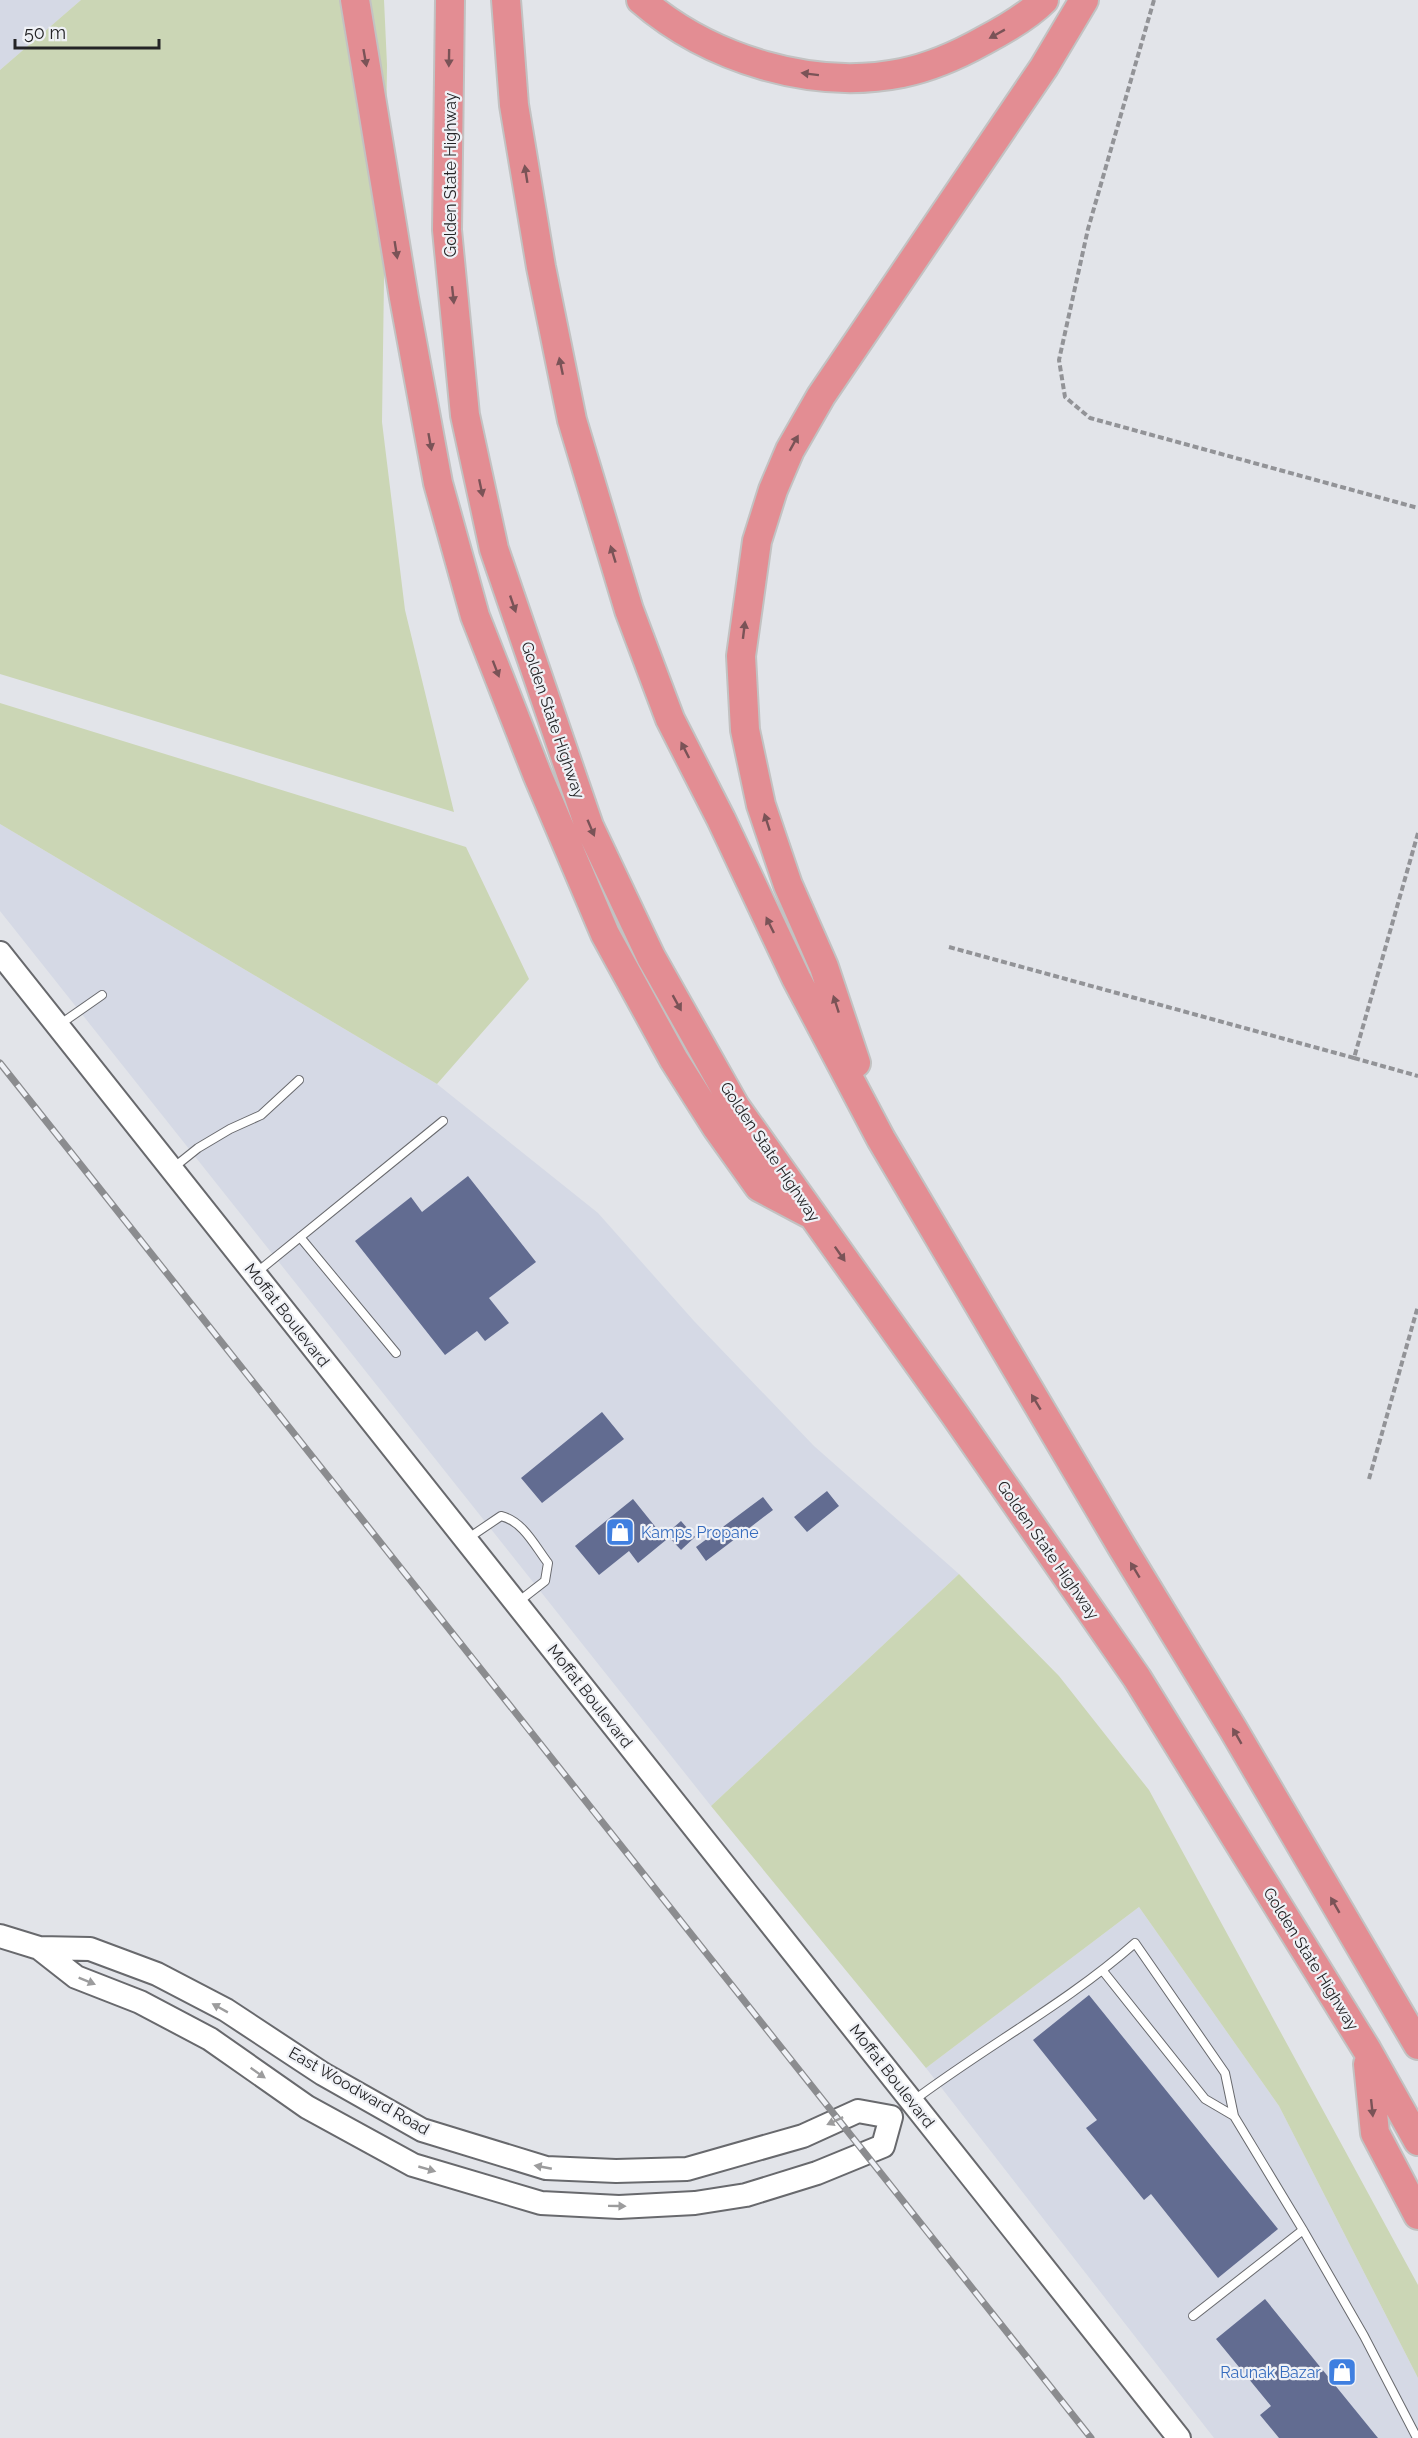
<svg xmlns="http://www.w3.org/2000/svg" width="1418" height="2438" font-family="Raleway,sans-serif">
<style>
.built{fill:#d5d9e5}
.green{fill:#cbd6b5}
.building{fill:#626c91}
.lines{fill:none;stroke-linecap:round;stroke-linejoin:round}
.lane-casing{stroke:#68696d;stroke-width:10}
.secondary-casing{stroke:#68696d;stroke-width:26}
.highway-casing{stroke:#c2c2c2;stroke-width:32}
.path{stroke:#929397;stroke-width:4;stroke-dasharray:6 3;stroke-linecap:butt}
.lane{stroke:#fff;stroke-width:8}
.secondary{stroke:#fff;stroke-width:22}
.highway{stroke:#e38d93;stroke-width:28}
.rail-casing{stroke:#8b8c8f;stroke-width:7}
.rail{stroke:#eff1f6;stroke-width:4.5;stroke-dasharray:14;stroke-linecap:butt}
.oneway{fill:#7a5357}
.oneway2{fill:#9c9c9d}
.labels{text-anchor:middle;dominant-baseline:central;stroke-width:4.5;stroke-linejoin:round;paint-order:stroke}
.street-label{font-size:16px;fill:#242426;stroke:#eff1f6}
.shop-label{font-size:16px;fill:#366cbe;stroke:#eff1f6;text-anchor:start}
</style>
<rect width="100%" height="100%" fill="#e2e4e9"/>
<path class="built" d="M 0,0 L 81,0 L 0,70 Z
M 0,824 L 437,1084 L 598,1213 L 694,1321 L 814,1446 L 959,1574 L 711,1806 L 0,911 Z
M 1139,1907 L 1279,2106 L 1418,2378 L 1418,2438 L 1214,2438 L 926,2068 Z"/>
<path class="green" d="M 81,0 L 384,0 L 387,65 L 382,422 L 405,610 L 454,812 L 0,674 L 0,70 Z
M 0,703 L 466,847 L 529,979 L 437,1084 L 0,824 Z
M 959,1574 L 1059,1676 L 1149,1790 L 1418,2285 L 1418,2378 L 1279,2106 L 1139,1907 L 926,2068 L 711,1806 Z"/>
<path class="building" d="M 468,1176 L 536,1262 L 489,1298 L 509,1323 L 485,1341 L 477,1331 L 445,1355 L 355,1241 L 411,1197 L 422,1212 Z
M 602,1412 L 624,1439 L 542,1503 L 521,1478 Z
M 827,1491 L 839,1506 L 807,1532 L 794,1517 Z
M 763,1497 L 773,1510 L 706,1561 L 696,1547 Z
M 633,1499 L 666,1540 L 638,1563 L 629,1551 L 599,1575 L 575,1546 Z
M 681,1521 L 695,1537 L 681,1550 L 666,1534 Z
M 1089,1995 L 1278,2229 L 1218,2278 L 1151,2194 L 1144,2200 L 1086,2128 L 1097,2120 L 1033,2040 Z
M 1265,2299 L 1378,2438 L 1279,2438 L 1260,2415 L 1271,2406 L 1216,2339 Z"/>
<g class="lines">
<g class="lane-casing">
<path id="lane" d="M 59,1025 L 102,995
M 173,1168 L 198,1148 L 230,1129 L 261,1115 L 299,1080
M 300,1237 L 396,1353
M 256,1273 L 443,1121
M 467,1539 L 501,1516 C 523,1521 535,1546 548,1563 L 545,1581 L 518,1602
M 1103,1971 L 1205,2099 L 1234,2116 L 1303,2230 L 1364,2336 L 1417,2438
M 913,2101 C 986,2046 1067,2003 1135,1943 L 1225,2073 L 1234,2116
M 1193,2316 L 1303,2230"/>
</g>
<g class="secondary-casing">
<path id="secondary" d="M 0,953 L 1179,2438
M 0,1936 L 39,1948 L 90,1949 L 157,1974 L 226,2010 L 323,2074 L 422,2130 L 546,2168 L 616,2171 L 687,2169 L 803,2136 L 858,2111 L 891,2117
M 39,1948 L 76,1977 L 140,2002 L 210,2039 L 307,2107 L 413,2165 L 541,2203 L 619,2207 L 695,2203 L 746,2195 L 817,2173 L 883,2146 L 891,2117"/>
</g>
<g class="highway-casing">
<path id="highway" d="M 355,0 L 404,298 L 438,483 L 475,616 L 537,774 L 605,934 L 674,1060 L 717,1128 L 759,1187 L 808,1213
M 450,0 L 447,230 L 465,415 L 494,549 L 589,826 L 651,957 L 735,1106 L 955,1415 L 1137,1678 L 1367,2050 L 1418,2141
M 506,0 L 514,105 L 541,267 L 572,420 L 629,610 L 670,719 L 721,819 L 796,978 L 881,1139 L 1122,1547 L 1233,1729 L 1418,2045
M 641,0 C 709,59 813,91 902,73 C 931,67 958,55 983,41 C 1004,30 1027,17 1044,0
M 856,1063 L 824,967 L 788,885 L 761,805 L 745,730 L 741,656 L 757,541 L 773,490 L 790,450 L 821,396 L 1044,67 L 1084,0
M 1368,2064 L 1375,2133 L 1418,2215"/>
</g>
<path class="path" d="M 1154,0 L 1088,229 L 1059,360 L 1065,397 L 1090,418 L 1418,508
M 1418,833 L 1354,1058 L 1418,1076
M 949,947 L 1354,1058
M 1369,1479 L 1418,1306"/>
<use href="#lane" class="lane"/>
<use href="#secondary" class="secondary"/>
<use href="#highway" class="highway"/>
<g class="rail-casing">
<path id="rail" d="M 0,1063 L 1091,2438"/>
</g>
<use href="#rail" class="rail"/>
</g>
<defs><path id="oneway-solid" d="M-6-.8H1V-3.2L6.5 0L1 3.2V.8H-6Z" transform="scale(1.5)"/></defs>
<g class="oneway">
<use href="#oneway-solid" transform="translate(997 34) rotate(151)"/>
<use href="#oneway-solid" transform="translate(365 58) rotate(80)"/>
<use href="#oneway-solid" transform="translate(449 58) rotate(91)"/>
<use href="#oneway-solid" transform="translate(810 74) rotate(-173)"/>
<use href="#oneway-solid" transform="translate(526 174) rotate(-99)"/>
<use href="#oneway-solid" transform="translate(396 250) rotate(81)"/>
<use href="#oneway-solid" transform="translate(453 295) rotate(84)"/>
<use href="#oneway-solid" transform="translate(561 366) rotate(-102)"/>
<use href="#oneway-solid" transform="translate(430 442) rotate(80)"/>
<use href="#oneway-solid" transform="translate(794 443) rotate(-61)"/>
<use href="#oneway-solid" transform="translate(481 488) rotate(78)"/>
<use href="#oneway-solid" transform="translate(613 554) rotate(-107)"/>
<use href="#oneway-solid" transform="translate(513 604) rotate(71)"/>
<use href="#oneway-solid" transform="translate(744 630) rotate(-83)"/>
<use href="#oneway-solid" transform="translate(496 669) rotate(69)"/>
<use href="#oneway-solid" transform="translate(685 750) rotate(-117)"/>
<use href="#oneway-solid" transform="translate(767 822) rotate(-108)"/>
<use href="#oneway-solid" transform="translate(591 828) rotate(67)"/>
<use href="#oneway-solid" transform="translate(770 925) rotate(-116)"/>
<use href="#oneway-solid" transform="translate(677 1003) rotate(61)"/>
<use href="#oneway-solid" transform="translate(836 1004) rotate(-108)"/>
<use href="#oneway-solid" transform="translate(840 1254) rotate(55)"/>
<use href="#oneway-solid" transform="translate(1036 1402) rotate(-121)"/>
<use href="#oneway-solid" transform="translate(1135 1570) rotate(-121)"/>
<use href="#oneway-solid" transform="translate(1237 1736) rotate(-120)"/>
<use href="#oneway-solid" transform="translate(1335 1905) rotate(-120)"/>
<use href="#oneway-solid" transform="translate(1372 2108) rotate(84)"/>
</g>
<g class="oneway2">
<use href="#oneway-solid" transform="translate(87 1981) rotate(22)"/>
<use href="#oneway-solid" transform="translate(220 2008) rotate(-151)"/>
<use href="#oneway-solid" transform="translate(258 2073) rotate(35)"/>
<use href="#oneway-solid" transform="translate(835 2121) rotate(155)"/>
<use href="#oneway-solid" transform="translate(543 2167) rotate(-169)"/>
<use href="#oneway-solid" transform="translate(427 2169) rotate(16)"/>
<use href="#oneway-solid" transform="translate(617 2206) rotate(1)"/>
</g>
<defs>
<g id="shop-square" transform="scale(1.5)"><rect x="-9" y="-9" width="18" height="18" rx="4" fill="#3f7fe0" stroke="#eff1f6"/><path d="M-5-2.5h2.3a2.7 3.5 0 0 1 5.4 0H5L5.5 6h-11ZM-1.5-2.5h3a1.5 2.3 0 0 0-3 0Z" fill="#fff"/></g>
</defs>
<g fill-rule="evenodd">
<use href="#shop-square" x="620" y="1532"/>
<use href="#shop-square" x="1342" y="2372"/>
</g>
<g class="labels">
<g class="street-label">
<text transform="translate(450 175) rotate(-90)">Golden State Highway</text>
<text transform="translate(553 720) rotate(71)">Golden State Highway</text>
<text transform="translate(770 1152) rotate(56)">Golden State Highway</text>
<text transform="translate(287 1315) rotate(52)">Moffat Boulevard</text>
<text transform="translate(1048 1550) rotate(55)">Golden State Highway</text>
<text transform="translate(590 1696) rotate(52)">Moffat Boulevard</text>
<text transform="translate(1311 1959) rotate(58)">Golden State Highway</text>
<text transform="translate(892 2076) rotate(52)">Moffat Boulevard</text>
<text transform="translate(359 2091) rotate(30)">East Woodward Road</text>
</g>
<g class="shop-label">
<text x="641" y="1532">Kamps Propane</text>
<text x="1321" y="2372" text-anchor="end">Raunak Bazar</text>
</g>
</g>
<path d="M15 39v9h144v-9" fill="none" stroke="#242426" stroke-width="3"/>
<text x="24" y="39" font-size="18" fill="#242426" stroke="#eff1f6" stroke-width="4.5" paint-order="stroke">50 m</text>
</svg>
